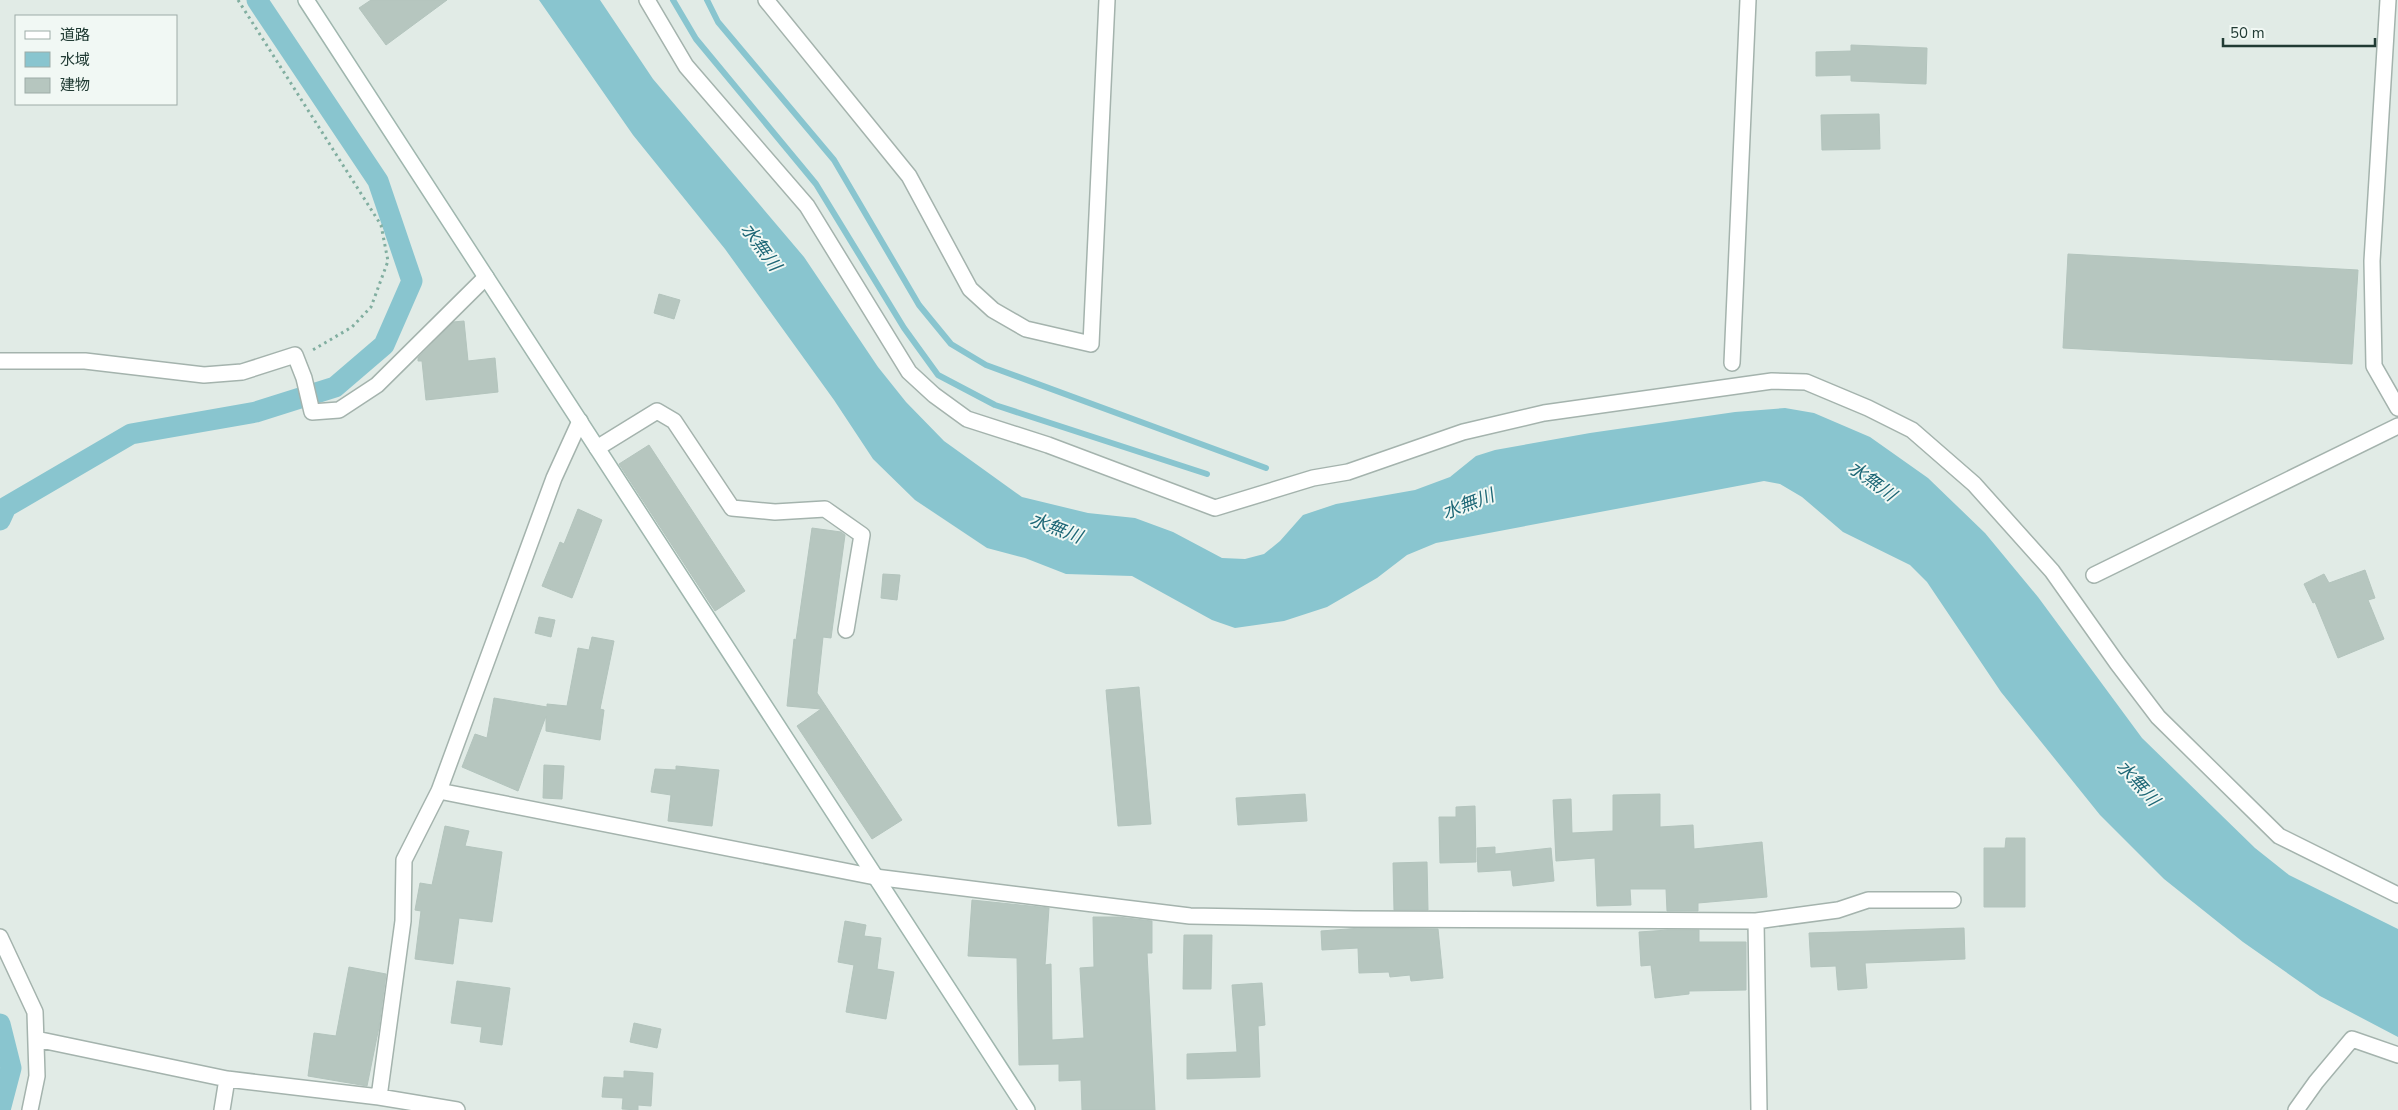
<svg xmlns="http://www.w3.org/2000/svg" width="2398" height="1110" font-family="'Nunito Sans','Noto Sans JP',sans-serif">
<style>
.water{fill:#89c5cf}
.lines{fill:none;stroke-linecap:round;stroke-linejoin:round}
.stream{stroke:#89c5cf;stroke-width:6}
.canal{stroke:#89c5cf;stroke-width:21}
.building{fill:#b6c6bf;stroke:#b3c4bd}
.street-casing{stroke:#a4b3ad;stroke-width:18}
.secondary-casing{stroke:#9fb6ae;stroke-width:18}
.path{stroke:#81aea0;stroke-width:3;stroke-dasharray:2.5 4;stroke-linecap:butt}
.street{stroke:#fff;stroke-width:15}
.secondary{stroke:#fff;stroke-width:15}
.labels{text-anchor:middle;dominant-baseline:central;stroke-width:4;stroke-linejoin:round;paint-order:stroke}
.water-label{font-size:18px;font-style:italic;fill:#1d6776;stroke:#f1f8f4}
</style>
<rect width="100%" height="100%" fill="#e1ebe6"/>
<path class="water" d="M 539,0 L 600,0 L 653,79 L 804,257 L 878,367 L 906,402 L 944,441 L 1022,497 L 1088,513 L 1135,518 L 1173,532 L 1222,558 L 1245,559 L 1264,554 L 1280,541 L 1303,515 L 1336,504 L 1415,490 L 1450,477 L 1476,456 L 1495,450 L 1590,433 L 1735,412 L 1785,408 L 1814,413 L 1870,437 L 1928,478 L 1985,533 L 2038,597 L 2142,738 L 2255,848 L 2289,875 L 2398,929 L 2398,1037 L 2320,996 L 2243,942 L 2164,879 L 2100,815 L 2001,692 L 1927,582 L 1910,565 L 1843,532 L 1802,497 L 1780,484 L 1764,481 L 1436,543 L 1407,555 L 1377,578 L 1327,607 L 1284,621 L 1235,628 L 1212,620 L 1132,576 L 1066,574 L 1025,558 L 987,548 L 915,500 L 873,459 L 834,400 L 725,249 L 633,135 Z"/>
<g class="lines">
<path class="stream" d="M 673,0 L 696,39 L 816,184 L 904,328 L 938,375 L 995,405 L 1207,474
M 707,0 L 718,22 L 834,160 L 919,305 L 951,344 L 986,365 L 1266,468"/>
<path class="canal" d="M 0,520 L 6,507 L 131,434 L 256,412 L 335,387 L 384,345 L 412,281 L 378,181 L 257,0
M 0,1024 L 11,1068 L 0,1110"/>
</g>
<path class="building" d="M 371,0 L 447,0 L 386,45 L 359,8 Z
M 1851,45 L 1927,48 L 1926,84 L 1851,81 L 1851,75 L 1816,76 L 1816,52 L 1851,51 Z
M 1879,114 L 1880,149 L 1822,150 L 1821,115 Z
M 2068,254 L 2358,270 L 2352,364 L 2063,348 Z
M 659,294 L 680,300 L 674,319 L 654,313 Z
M 464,321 L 468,361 L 495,358 L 498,392 L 426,400 L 422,361 L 418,361 L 418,358 L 453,322 Z
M 649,445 L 745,591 L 715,611 L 619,464 Z
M 578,509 L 602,520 L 572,598 L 542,586 L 560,542 L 564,544 Z
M 812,528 L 841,532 L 845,535 L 831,638 L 823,637 L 817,693 L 902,820 L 872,839 L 797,726 L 821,709 L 787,706 L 794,639 L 796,640 Z
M 2365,570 L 2375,598 L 2368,600 L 2384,639 L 2338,658 L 2315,602 L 2313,603 L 2304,584 L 2324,574 L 2329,583 Z
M 883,574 L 900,575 L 897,600 L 881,598 Z
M 539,617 L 555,620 L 551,637 L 535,633 Z
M 592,637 L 614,641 L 600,709 L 604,710 L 600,740 L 546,731 L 546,716 L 518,791 L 462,767 L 475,734 L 487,738 L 494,698 L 547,707 L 547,704 L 567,706 L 578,648 L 589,650 Z
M 1139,687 L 1151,824 L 1118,826 L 1106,690 Z
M 544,765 L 564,766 L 562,799 L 543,798 Z
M 676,766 L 719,770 L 712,826 L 668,821 L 671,795 L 651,792 L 655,769 L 676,770 Z
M 1305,794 L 1307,821 L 1238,825 L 1236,798 Z
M 1660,794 L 1660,827 L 1693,825 L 1694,849 L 1762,842 L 1767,897 L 1698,903 L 1698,911 L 1667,911 L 1666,889 L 1630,889 L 1631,905 L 1597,906 L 1595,858 L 1556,861 L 1553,800 L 1571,799 L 1572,833 L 1613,831 L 1613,795 Z
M 1475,806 L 1476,862 L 1440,863 L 1439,817 L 1456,817 L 1456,807 Z
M 445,826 L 469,831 L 465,846 L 502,852 L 492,922 L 459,918 L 453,964 L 415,959 L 421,911 L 415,910 L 420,883 L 432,885 Z
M 2006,838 L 2025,838 L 2025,907 L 1984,907 L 1984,848 L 2005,848 Z
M 1495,847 L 1495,854 L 1551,848 L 1554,881 L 1513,886 L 1511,870 L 1478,872 L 1477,848 Z
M 1427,862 L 1428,910 L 1394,910 L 1393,863 Z
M 972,900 L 1049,908 L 1045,965 L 1051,964 L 1052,1040 L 1084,1038 L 1080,968 L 1094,967 L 1093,917 L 1118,917 L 1152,921 L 1152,953 L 1147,953 L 1155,1110 L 1082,1110 L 1081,1080 L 1059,1081 L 1059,1064 L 1019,1065 L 1017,958 L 968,956 Z
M 845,921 L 866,925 L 864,936 L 881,938 L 877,969 L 894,972 L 886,1019 L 846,1012 L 854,965 L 838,962 Z
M 1361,928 L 1438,929 L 1443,978 L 1411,981 L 1410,975 L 1390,977 L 1389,972 L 1359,973 L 1358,948 L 1322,950 L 1321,931 Z
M 1964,928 L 1965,959 L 1865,963 L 1867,988 L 1838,990 L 1836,966 L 1811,967 L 1809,933 Z
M 1668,930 L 1699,930 L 1699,942 L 1746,942 L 1746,990 L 1689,991 L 1689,994 L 1655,998 L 1651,965 L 1641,966 L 1639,932 Z
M 1184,935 L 1212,935 L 1211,989 L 1183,989 Z
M 349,967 L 386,974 L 379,1027 L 367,1086 L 308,1076 L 314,1033 L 336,1036 Z
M 457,981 L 510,988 L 502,1045 L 480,1042 L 482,1027 L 451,1023 Z
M 1262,983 L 1265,1025 L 1258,1026 L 1260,1077 L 1187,1079 L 1187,1054 L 1237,1052 L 1232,985 Z
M 634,1023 L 661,1029 L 657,1048 L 630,1042 Z
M 624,1071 L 653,1073 L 651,1106 L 638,1105 L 638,1110 L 622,1109 L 623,1098 L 602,1097 L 604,1077 L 624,1078 Z"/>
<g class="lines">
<g class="street-casing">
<path id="street" d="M 647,0 L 686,66 L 807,206 L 909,372 L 934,395 L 967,419 L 1048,445 L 1215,508 L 1313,478 L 1348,472 L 1463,432 L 1544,413 L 1772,381 L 1806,382 L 1868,408 L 1912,430 L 1974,484 L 2052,571 L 2117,663 L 2158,717 L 2279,836 L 2398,895
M 766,0 L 909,176 L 970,289 L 993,310 L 1026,329 L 1091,344 L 1107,0
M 2388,0 L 2372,261 L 2374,366 L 2398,408
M 0,361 L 85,361 L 204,375 L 242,372 L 295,355 L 304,378 L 312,412 L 339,410 L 377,385 L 486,277
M 1732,363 L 1748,0
M 597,448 L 657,411 L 674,421 L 732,508 L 775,512 L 825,509 L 862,535 L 846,630
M 2094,575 L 2398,426
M 439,791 L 875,877 L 1190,916 L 1354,919 L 1756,921 L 1838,910 L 1868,900 L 1953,900
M 1756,921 L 1759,1110
M 0,937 L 35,1012 L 37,1076 L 30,1110
M 36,1039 L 227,1079 L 379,1097 L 457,1110
M 379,1097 L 403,921 L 404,860 L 439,791 L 554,478 L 580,421
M 222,1110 L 227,1079
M 2296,1110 L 2316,1082 L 2352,1039 L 2398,1055"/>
</g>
<g class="secondary-casing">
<path id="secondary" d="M 306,0 L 1027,1110"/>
</g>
<path class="path" d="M 238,0 L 381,225 L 388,261 L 371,307 L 352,327 L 311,351"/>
<use href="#street" class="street"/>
<use href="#secondary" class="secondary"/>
</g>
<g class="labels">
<g class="water-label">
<text transform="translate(761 247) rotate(54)">水無川</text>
<text transform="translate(1872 481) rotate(36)">水無川</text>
<text transform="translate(1468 504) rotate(-21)">水無川</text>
<text transform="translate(1056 528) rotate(21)">水無川</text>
<text transform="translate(2138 783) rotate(48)">水無川</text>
</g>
</g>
<rect x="15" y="15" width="162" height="90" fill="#f1f8f4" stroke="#9eaca7"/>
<rect x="25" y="31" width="25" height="8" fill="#ffffff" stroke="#9eaca7"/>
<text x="60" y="40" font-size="15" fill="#213b34">道路</text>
<rect x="25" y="52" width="25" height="15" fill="#89c5cf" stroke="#9eaca7"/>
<text x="60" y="65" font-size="15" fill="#213b34">水域</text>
<rect x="25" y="78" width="25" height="15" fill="#b6c6bf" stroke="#9eaca7"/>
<text x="60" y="90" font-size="15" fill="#213b34">建物</text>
<path d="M2223 38v8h152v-8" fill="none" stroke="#213b34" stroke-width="2.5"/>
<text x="2230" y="38" font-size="15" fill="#213b34" stroke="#f1f8f4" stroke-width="4" paint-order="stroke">50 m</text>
</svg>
